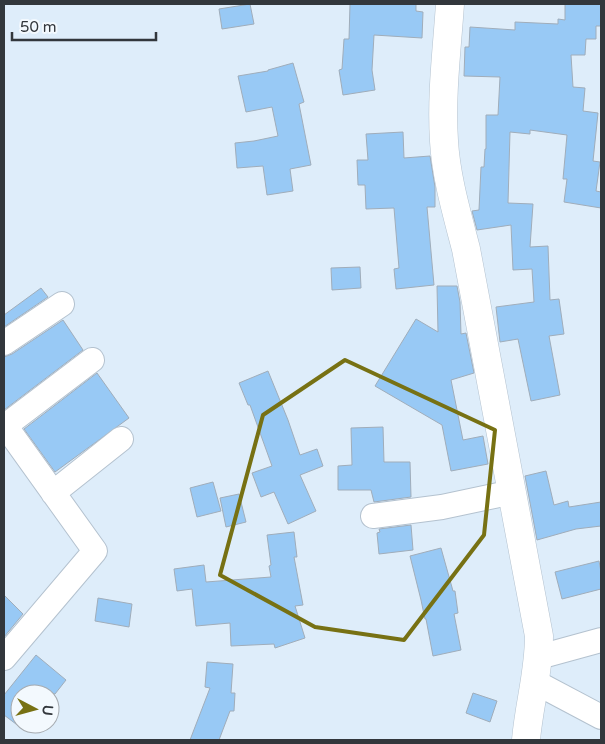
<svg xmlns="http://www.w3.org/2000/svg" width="605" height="744" font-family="'Varela Round',sans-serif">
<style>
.building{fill:#98c9f5;stroke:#a0adba}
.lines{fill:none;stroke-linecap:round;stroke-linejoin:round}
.minor-casing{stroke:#b4c2cf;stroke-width:26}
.tertiary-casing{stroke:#b4c2cf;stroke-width:29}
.minor{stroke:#fff;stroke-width:24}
.tertiary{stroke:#fff;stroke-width:28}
.marked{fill:none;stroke:#777113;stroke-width:4;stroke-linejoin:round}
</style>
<rect width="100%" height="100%" fill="#deedfa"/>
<path class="building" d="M 250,4 L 254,24 L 222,29 L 219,9 Z
M 350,4 L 416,4 L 416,11 L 423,12 L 422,38 L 374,35 L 372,70 L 375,90 L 343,95 L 339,70 L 342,69 L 344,39 L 349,39 Z
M 565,4 L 601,4 L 601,26 L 596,26 L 596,39 L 586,39 L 585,55 L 571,55 L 573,87 L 585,88 L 583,111 L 598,113 L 593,161 L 600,162 L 596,191 L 601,192 L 601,208 L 564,202 L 567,179 L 563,179 L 567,135 L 530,130 L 530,134 L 510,132 L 508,203 L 533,204 L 530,247 L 548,246 L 550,300 L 559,299 L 564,334 L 549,336 L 560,395 L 531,401 L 518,339 L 500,342 L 496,307 L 534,302 L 532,269 L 513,270 L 511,225 L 477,230 L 472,211 L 479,210 L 481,167 L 484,167 L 485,149 L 486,149 L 486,115 L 498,115 L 500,77 L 464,76 L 465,47 L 469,47 L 470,27 L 515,30 L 515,22 L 558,24 L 558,19 L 565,20 Z
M 293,63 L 304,102 L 299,104 L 311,165 L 290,169 L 293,191 L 267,195 L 263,166 L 237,168 L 235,143 L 254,141 L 278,136 L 272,107 L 246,112 L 238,76 L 268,71 L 268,70 Z
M 403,132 L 404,158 L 430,156 L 435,187 L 435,207 L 427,207 L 434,285 L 396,289 L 394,269 L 399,268 L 394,208 L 366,209 L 365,185 L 358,185 L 357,160 L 368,160 L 366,134 Z
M 360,267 L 361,288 L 332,290 L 331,268 Z
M 437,286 L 457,286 L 460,302 L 461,334 L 466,333 L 474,373 L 451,380 L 463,440 L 483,436 L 488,464 L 451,471 L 442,425 L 375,386 L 416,319 L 438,332 Z
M 41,288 L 48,297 L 4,327 L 4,315 Z
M 63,320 L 83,350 L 4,410 L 4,357 L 12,354 Z
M 268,371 L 288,420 L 300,455 L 317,449 L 323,466 L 300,475 L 316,511 L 288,524 L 274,492 L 261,497 L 252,473 L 272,466 L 250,405 L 248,405 L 239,383 Z
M 97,373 L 129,418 L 55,472 L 24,429 Z
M 383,427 L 384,462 L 410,462 L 411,497 L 374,502 L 371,490 L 338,490 L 338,466 L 352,465 L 351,428 Z
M 546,471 L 554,505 L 568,501 L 569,507 L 601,502 L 601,526 L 576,529 L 537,540 L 525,476 Z
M 213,482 L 221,511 L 197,517 L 190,488 Z
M 239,494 L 246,522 L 226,527 L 220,498 Z
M 411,525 L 413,550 L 379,554 L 377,533 L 380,532 L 379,529 Z
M 294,532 L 297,557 L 294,557 L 303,605 L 295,606 L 305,638 L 275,648 L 274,644 L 231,646 L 230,623 L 196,626 L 192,589 L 177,591 L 174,569 L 204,565 L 206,582 L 271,577 L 269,566 L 271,565 L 267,535 Z
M 441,548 L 453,591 L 455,591 L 458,613 L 454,614 L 461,650 L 433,656 L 426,619 L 425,619 L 421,600 L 410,556 Z
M 599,561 L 601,572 L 601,589 L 562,599 L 555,572 Z
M 4,595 L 23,614 L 4,637 Z
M 98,598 L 132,604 L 129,627 L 95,621 Z
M 36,655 L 66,680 L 55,694 L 20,694 L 20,727 L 4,715 L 4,695 Z
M 207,662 L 233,664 L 231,693 L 235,693 L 234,711 L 230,711 L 219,740 L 190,740 L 210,688 L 205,687 Z
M 473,693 L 497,701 L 490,722 L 466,713 Z"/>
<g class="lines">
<g class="minor-casing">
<path id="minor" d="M 4,343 L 62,304
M 4,424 L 95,551 L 4,658
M 5,426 L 92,360
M 53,493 L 121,439
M 373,516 L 442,507 L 513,492
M 539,657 L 601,640
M 535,682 L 601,717"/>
</g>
<g class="tertiary-casing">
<path id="tertiary" d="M 450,4 C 447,49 441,95 444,141 C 446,177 457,214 466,249 L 539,636 C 539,672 529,705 526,740"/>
</g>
<use href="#minor" class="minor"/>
<use href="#tertiary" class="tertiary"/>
</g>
<path class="marked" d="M 345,360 L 495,430 L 484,535 L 404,640 L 315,627 L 220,575 L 263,415 Z"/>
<rect width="605" height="744" fill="none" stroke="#32373c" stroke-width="10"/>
<g transform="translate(35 709) rotate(96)"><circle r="24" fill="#f3f9fe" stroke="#a6abb0"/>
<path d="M0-4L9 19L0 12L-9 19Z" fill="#777113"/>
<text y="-8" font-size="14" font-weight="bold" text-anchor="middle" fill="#32373c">U</text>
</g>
<path d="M12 32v8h144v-8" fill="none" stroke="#32373c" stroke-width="2.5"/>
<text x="20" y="32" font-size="15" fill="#32373c" stroke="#f3f9fe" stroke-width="4" paint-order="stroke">50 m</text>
</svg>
